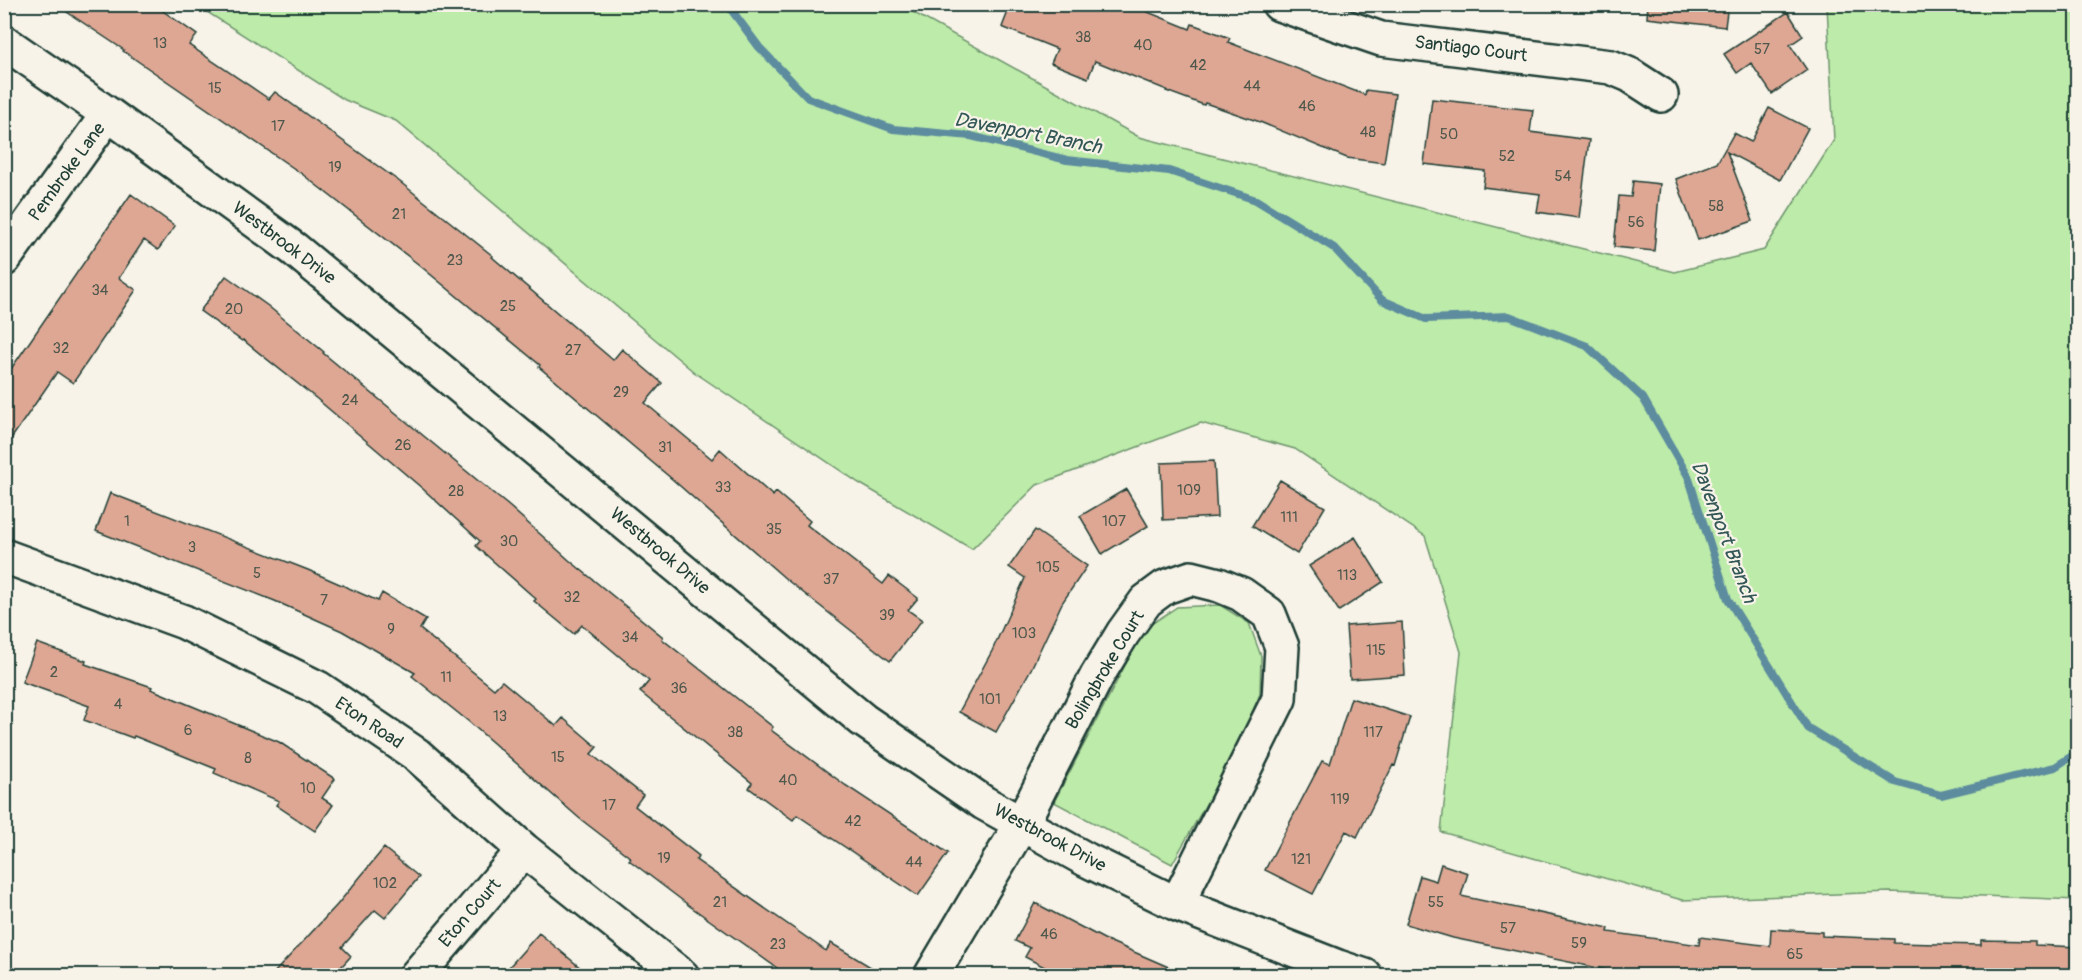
<svg xmlns="http://www.w3.org/2000/svg" width="2082" height="980" font-family="Pangolin,sans-serif">
<style>
.green{fill:#bdeba9;stroke:#6e946e;stroke-width:1.5}
.lines{fill:none;stroke-linecap:round;stroke-linejoin:round}
.stream{stroke:#5c8c9e;stroke-width:8}
.building{fill:#dea794;stroke:#1f3d34;stroke-width:1.5}
.minor-casing{stroke:#1f3d34;stroke-width:38}
.minor{stroke:#f7f3e8;stroke-width:33}
.labels{text-anchor:middle;dominant-baseline:central;stroke-width:4.5;stroke-linejoin:round;paint-order:stroke}
.number-label{font-size:15px;fill:#4f584c}
.street-label{font-size:18px;fill:#1f3d34;stroke:#f7f3e8}
.water-label{font-size:20px;font-style:italic;fill:#335757;stroke:#f7f3e8}
</style>
<rect width="100%" height="100%" fill="#f7f3e8"/>
<filter id="ink" filterUnits="userSpaceOnUse"><feTurbulence type="fractalNoise" baseFrequency=".0167" numOctaves="2"/><feDisplacementMap in="SourceGraphic" scale="12" xChannelSelector="R" yChannelSelector="G"/><feConvolveMatrix kernelMatrix="1 2 1 2 8 2 1 2 1" color-interpolation-filters="sRGB"/></filter>
<g filter="url(#ink)">
<path class="green" d="M 196,5 L 900,5 L 1139,137 L 1675,272 L 1764,250 L 1834,140 L 1827,5 L 2077,5 L 2077,900 L 1890,892 L 1682,900 L 1441,832 L 1461,652 L 1425,536 L 1295,449 L 1201,423 L 1037,485 L 972,549 L 859,483 L 694,372 L 396,121 L 345,100 Z
M 1220,605 L 1249,623 L 1261,656 L 1260,694 L 1235,753 L 1172,864 L 1054,802 L 1144,629 L 1177,607 Z"/>
<g class="lines">
<path class="stream" d="M 727,4 L 759,47 L 808,98 L 893,129 L 971,136 L 1067,160 L 1169,171 L 1256,200 L 1334,248 L 1382,300 L 1426,319 L 1509,316 L 1587,346 L 1643,398 L 1688,476 L 1728,599 L 1808,728 L 1895,782 L 1941,795 L 2055,767 L 2078,752"/>
</g>
<path class="building" d="M 55,4 L 153,4 L 197,35 L 189,45 L 269,99 L 275,92 L 400,182 L 493,256 L 492,257 L 613,360 L 622,349 L 662,383 L 645,403 L 712,459 L 720,449 L 773,496 L 776,492 L 810,521 L 807,525 L 883,584 L 889,576 L 918,598 L 908,610 L 922,620 L 890,661 L 787,580 L 672,479 L 539,367 L 540,365 L 418,264 L 302,174 L 123,51 L 124,50 Z
M 1011,4 L 1128,4 L 1190,29 L 1192,24 L 1230,38 L 1228,42 L 1365,95 L 1366,90 L 1395,94 L 1384,163 L 1347,158 L 1260,122 L 1205,103 L 1204,105 L 1166,91 L 1167,90 L 1095,61 L 1088,78 L 1051,63 L 1057,49 L 1002,27 Z
M 1648,4 L 1728,4 L 1725,27 L 1647,18 Z
M 1788,12 L 1803,36 L 1790,45 L 1807,70 L 1772,94 L 1751,63 L 1737,73 L 1724,54 Z
M 1432,99 L 1533,110 L 1530,132 L 1589,140 L 1579,218 L 1537,212 L 1540,194 L 1483,187 L 1485,171 L 1424,164 Z
M 1769,108 L 1808,128 L 1780,180 L 1727,152 L 1753,221 L 1698,240 L 1676,179 L 1717,163 L 1734,133 L 1751,142 Z
M 1633,181 L 1660,184 L 1654,251 L 1614,247 L 1619,196 L 1631,197 Z
M 131,194 L 175,226 L 158,250 L 144,240 L 119,278 L 136,290 L 73,383 L 57,372 L 4,449 L 4,379 Z
M 226,276 L 268,306 L 324,352 L 323,353 L 510,507 L 569,560 L 663,637 L 662,639 L 773,727 L 771,730 L 845,785 L 948,853 L 918,896 L 797,815 L 793,820 L 749,788 L 752,783 L 640,692 L 649,681 L 582,625 L 574,634 L 534,601 L 536,599 L 476,546 L 480,541 L 423,489 L 317,399 L 243,340 L 242,341 L 200,311 Z
M 1214,461 L 1217,517 L 1163,520 L 1161,463 Z
M 1280,480 L 1325,507 L 1297,554 L 1252,526 Z
M 1126,489 L 1148,526 L 1102,554 L 1080,516 Z
M 110,493 L 308,570 L 378,601 L 382,593 L 426,619 L 420,629 L 494,689 L 502,681 L 556,726 L 563,718 L 597,747 L 591,754 L 643,795 L 635,806 L 699,856 L 696,860 L 826,951 L 831,943 L 884,975 L 787,975 L 691,907 L 629,860 L 631,858 L 579,818 L 468,721 L 412,676 L 415,673 L 342,631 L 275,601 L 96,531 Z
M 1035,530 L 1087,566 L 1062,603 L 1031,669 L 996,732 L 959,712 L 992,651 L 1025,578 L 1009,567 Z
M 1355,537 L 1383,582 L 1339,611 L 1309,566 Z
M 1402,622 L 1405,675 L 1350,679 L 1346,626 Z
M 37,643 L 86,661 L 85,664 L 152,687 L 151,689 L 279,742 L 335,779 L 322,798 L 333,805 L 315,831 L 276,805 L 279,801 L 214,773 L 216,769 L 134,736 L 133,738 L 84,720 L 89,706 L 22,682 Z
M 1351,698 L 1410,717 L 1395,766 L 1393,765 L 1357,837 L 1346,831 L 1313,894 L 1265,870 L 1322,761 L 1330,764 Z
M 384,848 L 419,877 L 385,918 L 375,910 L 342,947 L 351,956 L 334,975 L 272,975 L 337,905 Z
M 1441,864 L 1468,873 L 1461,896 L 1609,928 L 1608,932 L 1699,945 L 1700,937 L 1770,946 L 1771,929 L 1822,932 L 1822,936 L 1894,939 L 1894,943 L 1981,945 L 1981,940 L 2035,941 L 2035,945 L 2078,947 L 2078,975 L 1637,975 L 1622,973 L 1453,938 L 1406,924 L 1420,876 L 1436,881 Z
M 1035,903 L 1104,939 L 1187,975 L 1060,975 L 1025,957 L 1030,948 L 1015,941 Z
M 539,933 L 589,975 L 502,975 Z"/>
<g class="lines">
<g class="minor-casing">
<path id="minor" d="M 1279,4 L 1381,39 L 1611,67 L 1630,75 L 1661,95
M 4,42 L 108,114 L 294,249 L 863,720 L 984,803 L 1087,860 L 1177,904 L 1338,967 L 1365,976
M 4,259 L 108,114
M 4,556 L 184,622 L 318,688 L 417,755 L 524,850 L 682,976
M 416,976 L 524,850
M 931,976 L 1022,823 L 1097,676 L 1123,633 L 1146,601 L 1165,587 L 1191,578 L 1219,585 L 1241,594 L 1269,614 L 1282,647 L 1279,699 L 1177,904"/>
</g>
<use href="#minor" class="minor"/>
</g>
</g>
<g class="labels">
<g class="number-label">
<text x="1083" y="37">38</text>
<text x="160" y="43">13</text>
<text x="1143" y="45">40</text>
<text x="1762" y="49">57</text>
<text x="1198" y="65">42</text>
<text x="1252" y="86">44</text>
<text x="215" y="88">15</text>
<text x="1307" y="106">46</text>
<text x="278" y="126">17</text>
<text x="1368" y="132">48</text>
<text x="1449" y="134">50</text>
<text x="1507" y="156">52</text>
<text x="335" y="167">19</text>
<text x="1563" y="176">54</text>
<text x="1716" y="206">58</text>
<text x="399" y="214">21</text>
<text x="1636" y="222">56</text>
<text x="455" y="260">23</text>
<text x="100" y="290">34</text>
<text x="508" y="306">25</text>
<text x="234" y="309">20</text>
<text x="61" y="348">32</text>
<text x="573" y="350">27</text>
<text x="621" y="392">29</text>
<text x="350" y="400">24</text>
<text x="403" y="445">26</text>
<text x="665" y="447">31</text>
<text x="723" y="487">33</text>
<text x="1189" y="490">109</text>
<text x="456" y="491">28</text>
<text x="1289" y="517">111</text>
<text x="127" y="521">1</text>
<text x="1114" y="521">107</text>
<text x="774" y="529">35</text>
<text x="509" y="541">30</text>
<text x="192" y="547">3</text>
<text x="1048" y="567">105</text>
<text x="257" y="573">5</text>
<text x="1347" y="575">113</text>
<text x="831" y="579">37</text>
<text x="572" y="597">32</text>
<text x="324" y="600">7</text>
<text x="887" y="615">39</text>
<text x="391" y="629">9</text>
<text x="1024" y="633">103</text>
<text x="630" y="637">34</text>
<text x="1376" y="650">115</text>
<text x="54" y="672">2</text>
<text x="446" y="677">11</text>
<text x="679" y="688">36</text>
<text x="990" y="699">101</text>
<text x="118" y="704">4</text>
<text x="500" y="716">13</text>
<text x="188" y="730">6</text>
<text x="735" y="732">38</text>
<text x="1373" y="732">117</text>
<text x="558" y="757">15</text>
<text x="248" y="758">8</text>
<text x="788" y="780">40</text>
<text x="308" y="788">10</text>
<text x="1340" y="799">119</text>
<text x="609" y="805">17</text>
<text x="853" y="821">42</text>
<text x="664" y="858">19</text>
<text x="1301" y="859">121</text>
<text x="914" y="862">44</text>
<text x="385" y="883">102</text>
<text x="720" y="902">21</text>
<text x="1436" y="902">55</text>
<text x="1508" y="928">57</text>
<text x="1049" y="934">46</text>
<text x="1579" y="943">59</text>
<text x="778" y="944">23</text>
<text x="1795" y="954">65</text>
</g>
<g class="street-label">
<text transform="translate(1471 49) rotate(7)">Santiago Court</text>
<text transform="translate(67 172) rotate(-54)">Pembroke Lane</text>
<text transform="translate(284 243) rotate(37)">Westbrook Drive</text>
<text transform="translate(660 551) rotate(40)">Westbrook Drive</text>
<text transform="translate(1105 670) rotate(-59)">Bolingbroke Court</text>
<text transform="translate(369 723) rotate(34)">Eton Road</text>
<text transform="translate(1050 838) rotate(28)">Westbrook Drive</text>
<text transform="translate(470 913) rotate(-49)">Eton Court</text>
</g>
<g class="water-label">
<text transform="translate(1028 133) rotate(11)">Davenport Branch</text>
<text transform="translate(1724 532) rotate(69)">Davenport Branch</text>
</g>
</g>
<rect width="2082" height="980" fill="none" stroke="#f7f3e8" stroke-width="24"/>
<rect x="12" y="12" width="2058" height="956" fill="none" stroke="#1f3d34" stroke-width="2" filter="url(#ink)"/>
</svg>
